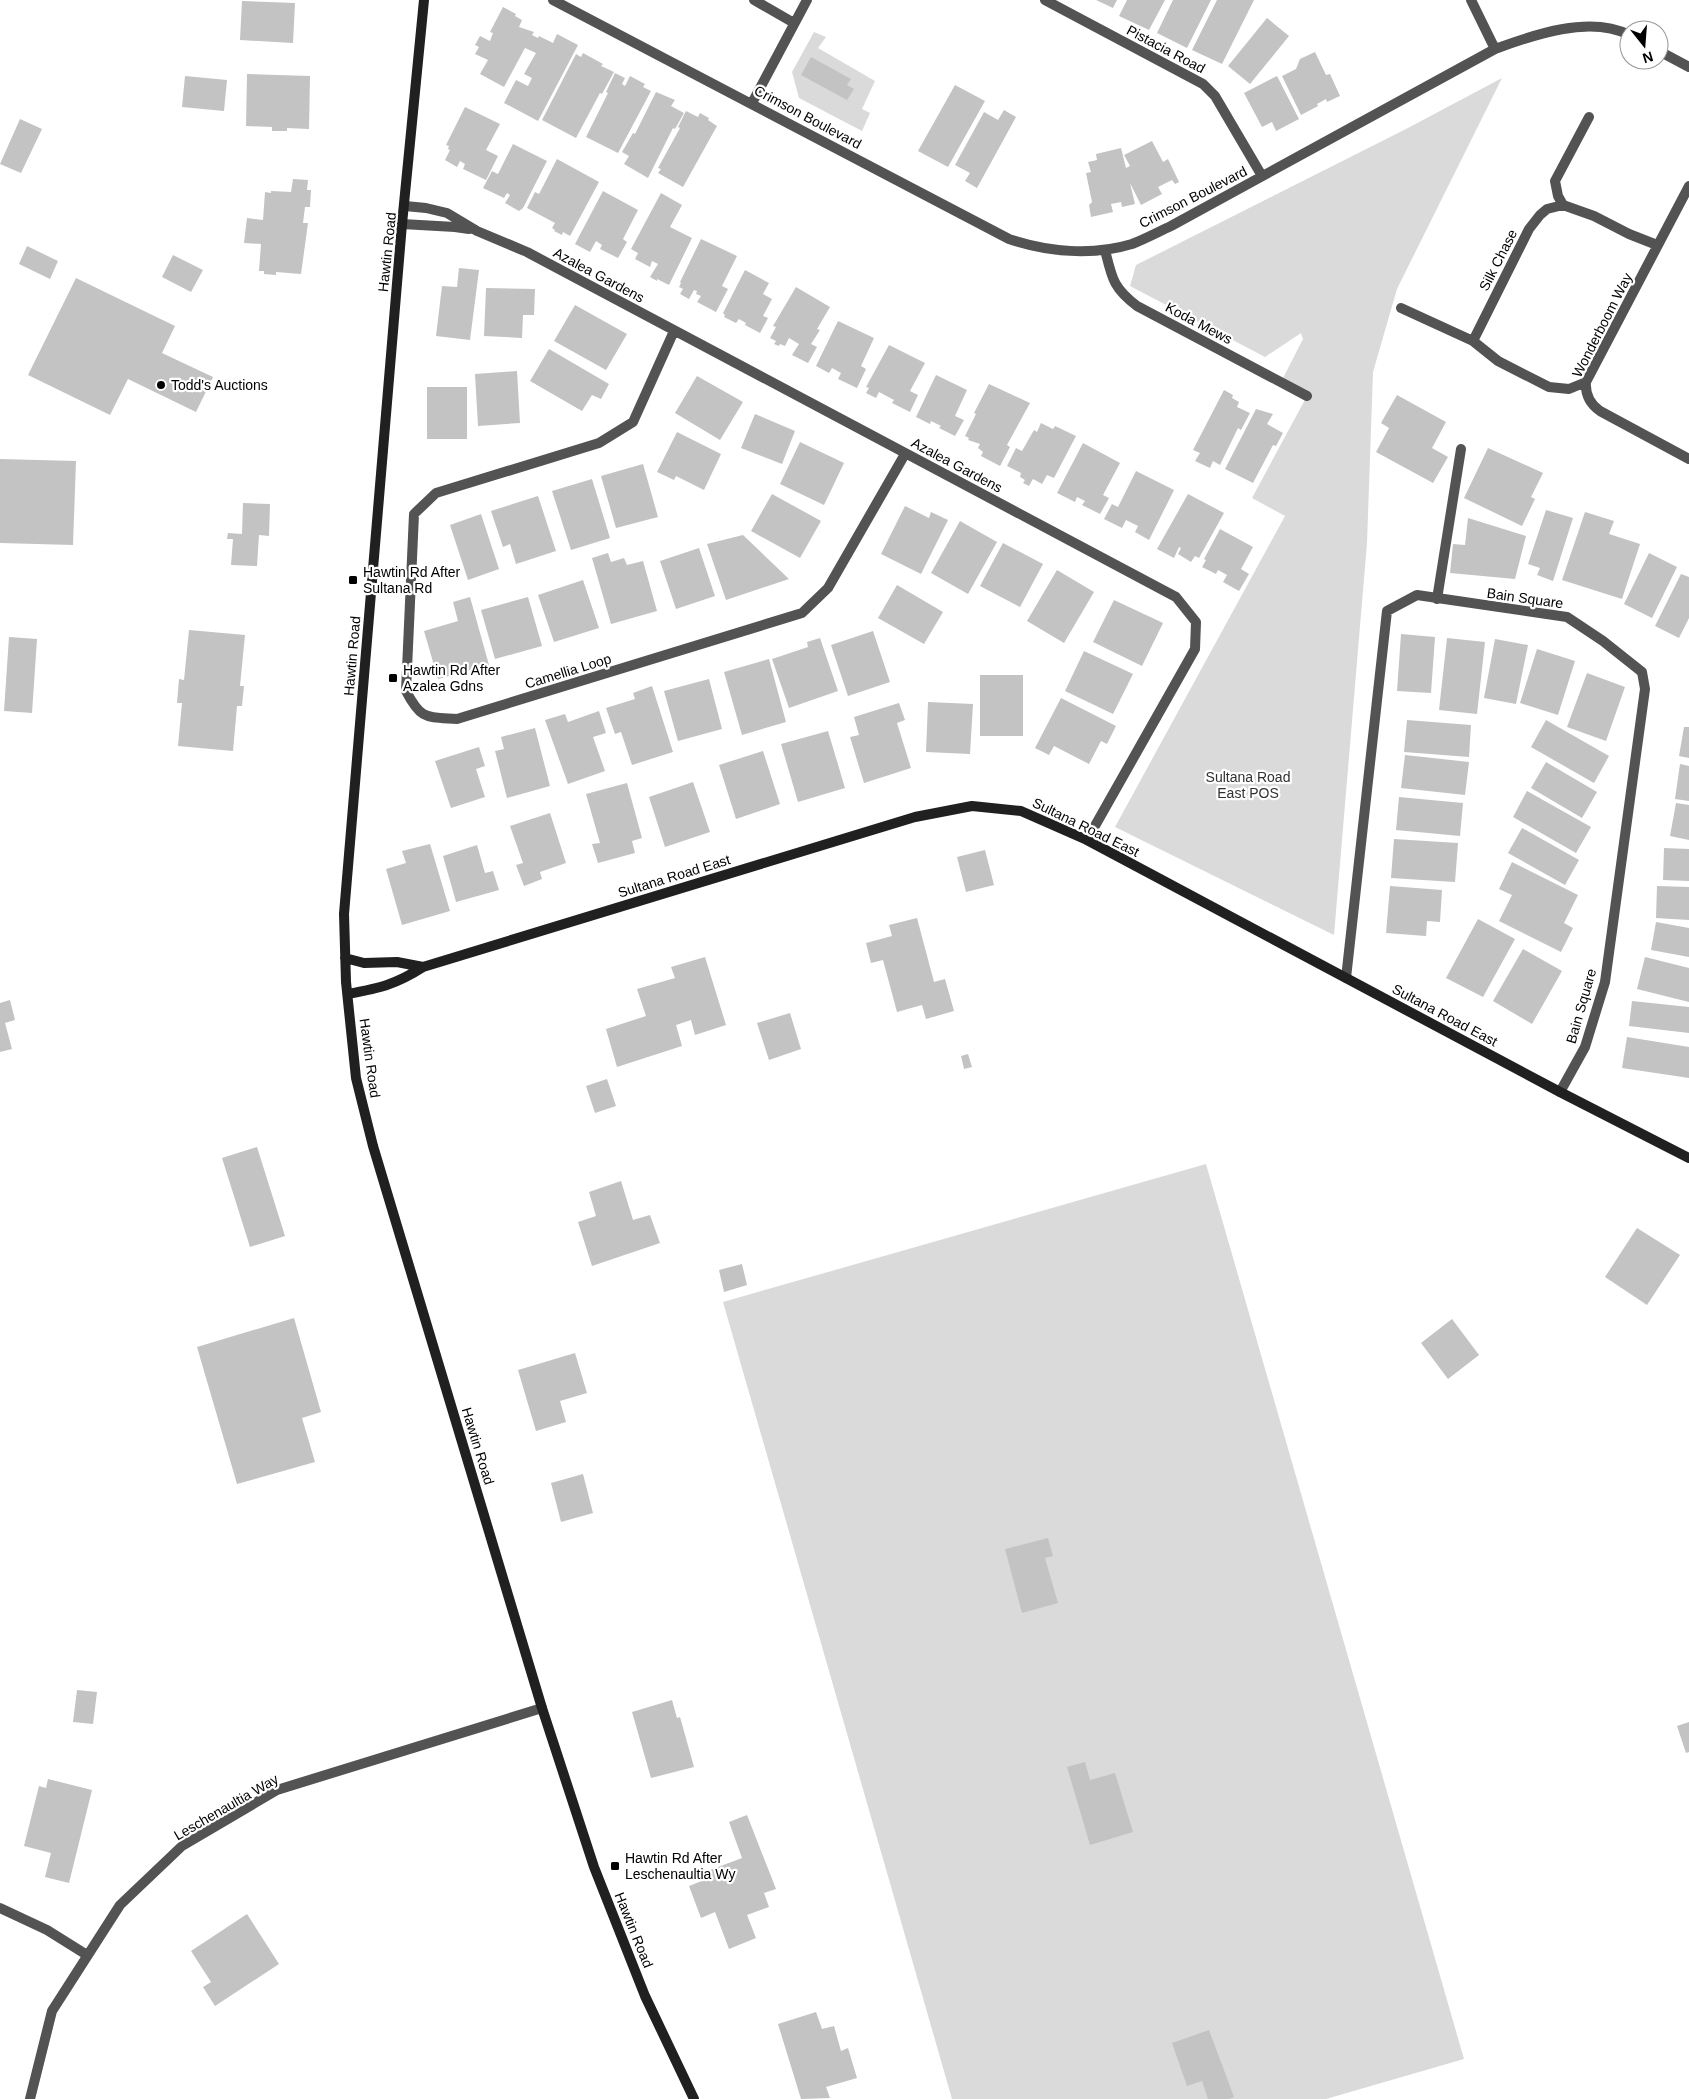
<svg xmlns="http://www.w3.org/2000/svg" width="1689" height="2099" font-family="Arial,sans-serif">
<style>
.green{fill:#dadada}
.building{fill:#c3c3c3}
.lines{fill:none;stroke-linecap:round;stroke-linejoin:round}
.lane{stroke:#535353;stroke-width:10}
.street{stroke:#535353;stroke-width:10}
.secondary{stroke:#202020;stroke-width:10}
.poi-dot{fill:#000;stroke:#fff;stroke-width:2}
.labels{text-anchor:middle;dominant-baseline:central;stroke-width:4.5;stroke-linejoin:round;paint-order:stroke}
.street-label{font-size:14px;fill:#000;stroke:#fff}
.poi-label{font-size:14px;fill:#000;stroke:#fff;text-anchor:start}
.park-label{font-size:14px;fill:#313131;stroke:#fff}
</style>
<rect width="100%" height="100%" fill="#fff"/>
<path class="green" d="M 814,32 L 826,37 L 818,48 L 875,81 L 862,109 L 870,113 L 862,131 L 799,98 L 792,72 Z
M 1502,78 L 1397,289 L 1373,372 L 1367,543 L 1334,935 L 1115,827 L 1285,516 L 1252,498 L 1307,396 L 1281,382 L 1303,339 L 1301,333 L 1265,357 L 1130,286 L 1136,265 L 1406,129 Z
M 1206,1164 L 1464,2059 L 1326,2099 L 952,2099 L 723,1302 Z"/>
<path class="building" d="M 1096,0 L 1117,0 L 1113,8 Z
M 1127,0 L 1165,0 L 1149,30 L 1119,16 Z
M 1173,0 L 1211,0 L 1187,48 L 1157,33 Z
M 1217,0 L 1254,0 L 1222,64 L 1192,50 Z
M 242,1 L 295,3 L 293,43 L 240,40 Z
M 503,7 L 516,14 L 515,16 L 522,20 L 519,27 L 534,32 L 532,35 L 538,38 L 539,36 L 553,43 L 557,34 L 578,45 L 538,121 L 504,103 L 516,80 L 528,86 L 532,78 L 524,74 L 536,53 L 525,48 L 504,87 L 480,74 L 488,60 L 475,54 L 479,47 L 475,45 L 480,36 L 490,41 L 493,33 L 490,32 Z
M 1267,18 L 1289,36 L 1250,84 L 1228,66 Z
M 1315,52 L 1326,75 L 1330,74 L 1340,96 L 1327,102 L 1326,99 L 1317,104 L 1318,106 L 1301,115 L 1282,76 L 1296,69 L 1300,59 Z
M 583,53 L 603,64 L 601,66 L 614,72 L 602,94 L 600,93 L 576,138 L 542,120 L 576,54 L 581,57 Z
M 811,57 L 851,79 L 847,85 L 854,89 L 847,100 L 801,75 Z
M 615,73 L 625,78 L 622,84 L 625,86 L 630,76 L 645,84 L 643,87 L 651,91 L 618,153 L 586,137 L 608,93 L 606,92 Z
M 247,74 L 310,76 L 309,129 L 287,128 L 287,131 L 272,131 L 272,127 L 246,126 Z
M 185,76 L 227,80 L 224,111 L 182,107 Z
M 1277,76 L 1299,119 L 1276,131 L 1272,122 L 1262,127 L 1244,93 Z
M 955,85 L 985,101 L 948,167 L 918,151 Z
M 656,92 L 675,100 L 671,106 L 684,113 L 675,129 L 673,128 L 648,178 L 624,164 L 629,156 L 622,152 L 633,133 L 635,134 Z
M 465,107 L 500,124 L 486,150 L 498,156 L 486,180 L 463,169 L 465,164 L 460,161 L 457,167 L 445,160 L 450,150 L 448,149 L 449,146 L 446,145 Z
M 1004,110 L 1016,117 L 977,188 L 965,181 L 970,173 L 955,165 L 984,112 L 998,120 Z
M 686,111 L 698,117 L 700,113 L 709,118 L 708,120 L 717,126 L 683,187 L 658,173 L 661,169 L 658,168 L 680,128 L 678,127 Z
M 20,119 L 42,129 L 21,173 L 0,164 Z
M 1152,141 L 1163,162 L 1168,159 L 1179,182 L 1175,184 L 1172,180 L 1158,187 L 1162,194 L 1141,205 L 1130,183 L 1135,204 L 1122,207 L 1121,202 L 1111,204 L 1113,212 L 1091,217 L 1089,205 L 1092,202 L 1086,173 L 1091,172 L 1088,162 L 1097,160 L 1096,154 L 1121,148 L 1126,168 L 1130,166 L 1124,155 Z
M 513,144 L 547,161 L 523,208 L 519,211 L 505,203 L 510,195 L 507,193 L 504,198 L 483,188 L 492,171 L 498,174 Z
M 557,159 L 599,182 L 570,236 L 563,232 L 562,235 L 554,231 L 555,230 L 552,228 L 555,223 L 527,208 L 535,192 L 539,194 Z
M 293,179 L 308,180 L 307,190 L 311,190 L 310,207 L 305,207 L 303,223 L 308,223 L 301,274 L 276,272 L 276,275 L 264,274 L 264,271 L 259,271 L 261,244 L 244,243 L 247,218 L 263,220 L 265,192 L 271,193 L 271,191 L 291,192 Z
M 603,191 L 638,210 L 623,239 L 627,242 L 618,258 L 600,249 L 602,245 L 596,241 L 590,252 L 575,244 Z
M 661,193 L 682,205 L 670,227 L 692,238 L 669,285 L 657,279 L 657,281 L 650,277 L 658,264 L 652,261 L 650,267 L 635,259 L 638,253 L 631,249 Z
M 701,239 L 737,256 L 722,286 L 728,289 L 716,312 L 697,302 L 701,296 L 696,294 L 697,291 L 694,290 L 689,299 L 680,294 L 683,289 L 679,287 L 681,283 L 680,282 Z
M 27,246 L 58,261 L 50,279 L 19,264 Z
M 173,255 L 203,270 L 191,292 L 162,277 Z
M 459,268 L 479,270 L 470,340 L 436,336 L 442,286 L 457,287 Z
M 745,270 L 769,283 L 763,294 L 772,299 L 763,316 L 768,318 L 760,333 L 745,325 L 746,323 L 739,319 L 736,323 L 724,317 L 725,315 L 723,313 Z
M 76,278 L 175,326 L 162,353 L 213,377 L 196,412 L 128,379 L 110,415 L 28,375 Z
M 796,287 L 830,307 L 817,329 L 820,330 L 811,344 L 817,347 L 808,363 L 792,355 L 799,344 L 789,338 L 785,346 L 780,344 L 779,346 L 774,344 L 776,341 L 770,338 L 776,327 L 773,326 Z
M 486,288 L 535,289 L 534,315 L 523,315 L 522,338 L 484,336 Z
M 575,305 L 627,334 L 606,370 L 554,341 Z
M 838,321 L 874,338 L 861,366 L 866,369 L 857,388 L 838,379 L 841,373 L 832,368 L 829,373 L 816,366 Z
M 889,345 L 925,363 L 910,391 L 918,395 L 910,412 L 892,403 L 894,400 L 879,392 L 876,398 L 866,393 L 869,388 L 866,387 Z
M 549,349 L 609,384 L 601,399 L 592,395 L 582,411 L 530,381 Z
M 517,371 L 520,423 L 478,426 L 475,374 Z
M 936,375 L 967,390 L 955,416 L 964,420 L 955,436 L 939,428 L 941,426 L 931,421 L 930,424 L 916,417 Z
M 697,376 L 743,402 L 720,440 L 675,413 Z
M 989,384 L 1030,403 L 1007,445 L 1010,447 L 1000,466 L 981,456 L 983,452 L 978,448 L 980,444 L 968,440 L 969,438 L 965,436 L 976,414 L 974,413 Z
M 427,387 L 467,387 L 467,439 L 427,439 Z
M 1224,390 L 1233,395 L 1232,398 L 1239,402 L 1237,407 L 1250,413 L 1241,430 L 1238,428 L 1220,465 L 1213,461 L 1210,468 L 1195,461 L 1200,453 L 1193,450 Z
M 1397,395 L 1446,422 L 1432,448 L 1448,457 L 1433,483 L 1376,452 L 1389,428 L 1381,423 Z
M 1256,409 L 1273,414 L 1267,424 L 1283,433 L 1276,446 L 1273,445 L 1253,483 L 1225,469 Z
M 755,414 L 795,431 L 782,464 L 741,448 Z
M 1041,423 L 1053,429 L 1055,426 L 1076,436 L 1054,478 L 1047,475 L 1042,484 L 1033,479 L 1029,486 L 1023,483 L 1025,480 L 1020,477 L 1021,473 L 1007,466 L 1016,448 L 1022,451 L 1034,430 L 1037,432 Z
M 677,432 L 721,454 L 704,490 L 676,476 L 674,480 L 657,472 Z
M 800,442 L 844,463 L 824,505 L 780,484 Z
M 1083,443 L 1120,463 L 1103,495 L 1109,498 L 1100,514 L 1082,505 L 1085,501 L 1077,497 L 1075,502 L 1057,493 Z
M 1488,448 L 1543,473 L 1531,497 L 1535,499 L 1522,526 L 1464,498 Z
M 0,459 L 76,461 L 73,545 L 0,543 Z
M 643,464 L 658,517 L 616,528 L 601,476 Z
M 1136,471 L 1174,490 L 1149,540 L 1135,532 L 1138,526 L 1126,520 L 1122,528 L 1104,519 L 1112,504 L 1118,507 Z
M 592,479 L 610,538 L 571,550 L 552,491 Z
M 772,494 L 821,521 L 800,558 L 751,531 Z
M 1188,494 L 1224,513 L 1199,558 L 1195,556 L 1191,562 L 1178,554 L 1181,548 L 1179,547 L 1174,558 L 1157,549 Z
M 538,496 L 556,551 L 516,564 L 510,544 L 503,547 L 491,511 Z
M 243,503 L 270,504 L 269,536 L 259,535 L 257,566 L 231,565 L 233,539 L 227,539 L 228,533 L 242,534 Z
M 905,506 L 929,518 L 931,512 L 948,520 L 921,574 L 881,554 Z
M 1546,510 L 1573,518 L 1553,581 L 1537,575 L 1540,568 L 1528,564 Z
M 1585,512 L 1614,521 L 1609,534 L 1640,544 L 1622,599 L 1562,580 Z
M 481,514 L 499,569 L 468,580 L 450,525 Z
M 1468,518 L 1526,536 L 1515,579 L 1450,573 L 1453,544 L 1465,545 Z
M 960,521 L 997,542 L 968,594 L 931,573 Z
M 1220,529 L 1253,547 L 1241,569 L 1249,574 L 1239,591 L 1223,582 L 1227,575 L 1218,570 L 1216,574 L 1202,567 L 1206,560 L 1204,559 Z
M 743,535 L 789,579 L 726,600 L 707,544 Z
M 1003,543 L 1043,564 L 1020,607 L 980,586 Z
M 699,548 L 715,596 L 676,609 L 660,561 Z
M 608,553 L 611,562 L 624,558 L 627,565 L 643,561 L 657,611 L 611,624 L 592,558 Z
M 1649,553 L 1677,567 L 1652,618 L 1624,604 Z
M 1057,570 L 1094,592 L 1064,643 L 1027,621 Z
M 1681,574 L 1689,577 L 1689,618 L 1679,638 L 1655,626 Z
M 583,580 L 599,628 L 554,642 L 538,595 Z
M 897,585 L 943,612 L 924,644 L 878,618 Z
M 470,597 L 489,665 L 438,679 L 424,631 L 458,621 L 453,602 Z
M 528,597 L 542,646 L 495,659 L 481,610 Z
M 1114,600 L 1163,623 L 1142,666 L 1093,642 Z
M 189,630 L 245,635 L 240,686 L 244,686 L 242,706 L 237,706 L 233,751 L 178,746 L 182,703 L 177,703 L 179,679 L 184,680 Z
M 873,631 L 890,682 L 848,696 L 831,645 Z
M 1401,634 L 1435,637 L 1431,693 L 1397,691 Z
M 9,637 L 37,639 L 32,713 L 4,711 Z
M 820,638 L 838,691 L 789,708 L 772,659 L 808,647 L 807,642 Z
M 1447,638 L 1485,642 L 1477,714 L 1439,710 Z
M 1495,639 L 1528,645 L 1516,704 L 1484,698 Z
M 1537,649 L 1575,661 L 1558,715 L 1520,703 Z
M 1084,651 L 1133,674 L 1113,714 L 1065,691 Z
M 769,659 L 786,722 L 742,735 L 724,672 Z
M 1587,673 L 1625,687 L 1606,741 L 1567,727 Z
M 980,675 L 1023,675 L 1023,736 L 980,736 Z
M 709,679 L 722,729 L 678,741 L 664,691 Z
M 652,686 L 673,752 L 632,765 L 621,732 L 615,734 L 606,708 L 635,699 L 633,693 Z
M 1061,698 L 1116,726 L 1107,744 L 1101,741 L 1089,764 L 1054,746 L 1049,755 L 1035,748 Z
M 928,702 L 973,704 L 970,754 L 926,752 Z
M 899,703 L 905,720 L 897,723 L 911,768 L 864,783 L 850,737 L 859,735 L 854,717 Z
M 599,711 L 606,733 L 593,737 L 605,771 L 568,784 L 545,720 L 565,714 L 568,722 Z
M 1407,720 L 1471,725 L 1469,757 L 1404,752 Z
M 1546,720 L 1609,756 L 1594,783 L 1531,747 Z
M 1684,727 L 1689,727 L 1689,758 L 1679,756 Z
M 535,728 L 550,786 L 507,798 L 495,751 L 504,749 L 501,737 Z
M 828,731 L 845,788 L 798,802 L 781,744 Z
M 479,747 L 485,766 L 476,769 L 485,797 L 451,808 L 435,761 Z
M 763,751 L 780,804 L 736,819 L 719,765 Z
M 1405,755 L 1469,762 L 1465,795 L 1401,788 Z
M 1546,762 L 1597,792 L 1582,818 L 1531,788 Z
M 1680,764 L 1689,766 L 1689,801 L 1675,799 Z
M 693,782 L 710,832 L 665,847 L 649,797 Z
M 627,783 L 642,838 L 632,841 L 635,853 L 598,863 L 592,844 L 600,843 L 586,794 Z
M 1527,791 L 1591,827 L 1576,853 L 1513,817 Z
M 1399,797 L 1463,803 L 1460,836 L 1396,830 Z
M 1676,803 L 1689,805 L 1689,840 L 1670,836 Z
M 550,813 L 566,863 L 540,872 L 542,879 L 524,886 L 516,865 L 523,863 L 510,826 Z
M 1522,828 L 1579,860 L 1565,885 L 1508,853 Z
M 1394,839 L 1458,843 L 1455,882 L 1391,878 Z
M 430,844 L 450,911 L 402,925 L 386,869 L 406,863 L 402,851 Z
M 477,845 L 485,873 L 493,871 L 499,890 L 456,902 L 443,856 Z
M 1664,848 L 1689,849 L 1689,881 L 1663,880 Z
M 985,850 L 994,885 L 966,892 L 957,857 Z
M 1512,862 L 1578,895 L 1564,923 L 1573,928 L 1561,952 L 1499,921 L 1512,895 L 1499,889 Z
M 1390,886 L 1442,890 L 1440,922 L 1427,921 L 1426,936 L 1386,933 Z
M 1657,886 L 1689,887 L 1689,920 L 1656,918 Z
M 917,918 L 934,982 L 945,979 L 954,1011 L 926,1019 L 922,1005 L 897,1012 L 883,960 L 871,963 L 866,943 L 892,936 L 889,925 Z
M 1478,919 L 1515,939 L 1483,997 L 1446,978 Z
M 1656,922 L 1689,928 L 1689,957 L 1651,950 Z
M 1523,949 L 1562,971 L 1532,1024 L 1493,1001 Z
M 705,957 L 726,1025 L 695,1035 L 691,1020 L 676,1025 L 682,1046 L 617,1067 L 606,1029 L 646,1016 L 637,989 L 675,978 L 671,967 Z
M 1645,957 L 1689,968 L 1689,1002 L 1637,989 Z
M 10,1000 L 15,1020 L 5,1023 L 12,1049 L 0,1052 L 0,1003 Z
M 1632,1001 L 1689,1007 L 1689,1033 L 1629,1026 Z
M 790,1013 L 801,1049 L 769,1060 L 757,1023 Z
M 1627,1037 L 1689,1047 L 1689,1078 L 1622,1068 Z
M 968,1054 L 972,1067 L 964,1069 L 961,1056 Z
M 607,1079 L 616,1106 L 595,1113 L 586,1086 Z
M 257,1147 L 285,1236 L 250,1247 L 222,1158 Z
M 621,1181 L 633,1220 L 650,1215 L 660,1243 L 592,1266 L 578,1222 L 596,1216 L 589,1192 Z
M 1637,1228 L 1680,1255 L 1647,1305 L 1605,1277 Z
M 742,1264 L 747,1285 L 724,1292 L 719,1270 Z
M 294,1318 L 321,1412 L 302,1418 L 315,1462 L 237,1484 L 197,1347 Z
M 1452,1319 L 1479,1355 L 1448,1379 L 1421,1343 Z
M 575,1353 L 587,1393 L 560,1401 L 566,1422 L 536,1431 L 518,1370 Z
M 583,1474 L 593,1513 L 561,1522 L 551,1483 Z
M 1048,1538 L 1053,1556 L 1045,1558 L 1058,1603 L 1022,1613 L 1005,1549 Z
M 77,1690 L 97,1692 L 93,1724 L 73,1722 Z
M 672,1700 L 677,1718 L 680,1717 L 694,1767 L 651,1778 L 632,1712 Z
M 1689,1722 L 1689,1752 L 1686,1753 L 1677,1726 Z
M 1085,1762 L 1090,1780 L 1115,1773 L 1133,1832 L 1090,1845 L 1067,1767 Z
M 48,1779 L 92,1790 L 69,1883 L 45,1877 L 51,1853 L 24,1846 L 39,1786 L 46,1788 Z
M 747,1815 L 776,1889 L 764,1893 L 769,1907 L 747,1915 L 756,1938 L 729,1949 L 715,1912 L 701,1918 L 689,1886 L 704,1880 L 702,1873 L 742,1858 L 729,1822 Z
M 247,1914 L 279,1964 L 215,2006 L 203,1987 L 211,1982 L 191,1951 Z
M 816,2012 L 822,2029 L 834,2026 L 841,2051 L 848,2048 L 857,2078 L 826,2087 L 830,2098 L 801,2099 L 778,2024 Z
M 1209,2030 L 1234,2097 L 1229,2099 L 1208,2099 L 1202,2081 L 1187,2086 L 1172,2043 Z"/>
<g class="lines">
<path class="lane" d="M 1437,599 L 1461,449"/>
<path class="street" d="M 553,0 L 1009,239 C 1048,252 1092,256 1132,244 C 1145,239 1158,232 1171,226 L 1495,49 C 1533,35 1590,15 1629,35
M 754,0 L 794,23
M 1045,0 L 1203,84 L 1215,96 L 1262,176
M 1471,0 L 1495,49
M 1659,51 L 1689,67
M 752,103 L 807,0
M 1689,186 L 1586,382 C 1585,395 1590,404 1600,411 L 1689,459
M 1563,205 L 1558,196 L 1555,181 L 1589,117
M 405,206 L 426,208 L 447,213 L 477,231 L 527,252 L 1176,597 L 1196,622 L 1195,649 L 1087,840
M 402,224 L 455,227 L 469,229
M 1105,250 C 1112,278 1113,288 1137,306 L 1307,396
M 1401,308 L 1473,341 L 1498,361 L 1549,387 L 1569,389 L 1586,382
M 674,331 L 633,422 L 599,443 L 436,493 L 414,514 L 406,691 C 421,720 426,717 457,719 L 802,613 L 828,588 L 905,454
M 1473,341 L 1529,229 L 1540,215 L 1547,209 L 1563,205 L 1594,216 L 1629,234 L 1657,245
M 1346,978 L 1387,611 L 1417,595 L 1567,617 L 1603,641 L 1642,672 L 1645,689 L 1605,982 L 1585,1047 L 1560,1092
M 0,1908 L 47,1930 L 87,1955
M 30,2099 L 52,2011 L 120,1905 L 182,1846 L 277,1790 L 542,1708"/>
<path class="secondary" d="M 424,0 L 402,224 L 344,914 L 346,982 L 356,1078 L 373,1146 L 542,1708 L 594,1867 L 645,1996 L 694,2099
M 345,958 L 364,963 L 397,962 L 423,967
M 348,994 C 379,988 395,985 423,967 L 915,817 L 972,806 L 1021,811 L 1087,840 L 1560,1092 L 1689,1158"/>
</g>
<g class="poi-dot">
<circle cx="161" cy="385" r="5"/>
<rect x="348" y="575" width="10" height="10" rx="2.5"/>
<rect x="388" y="673" width="10" height="10" rx="2.5"/>
<rect x="610" y="1861" width="10" height="10" rx="2.5"/>
</g>
<g class="labels">
<g class="street-label">
<text transform="translate(1166 49) rotate(28)">Pistacia Road</text>
<text transform="translate(808 117) rotate(28)">Crimson Boulevard</text>
<text transform="translate(1193 197) rotate(-27)">Crimson Boulevard</text>
<text transform="translate(387 252) rotate(-84)">Hawtin Road</text>
<text transform="translate(1498 260) rotate(-63)">Silk Chase</text>
<text transform="translate(599 275) rotate(28)">Azalea Gardens</text>
<text transform="translate(1199 323) rotate(28)">Koda Mews</text>
<text transform="translate(1602 325) rotate(-63)">Wonderboom Way</text>
<text transform="translate(957 465) rotate(28)">Azalea Gardens</text>
<text transform="translate(1525 598) rotate(8)">Bain Square</text>
<text transform="translate(352 656) rotate(-85)">Hawtin Road</text>
<text transform="translate(568 671) rotate(-17)">Camellia Loop</text>
<text transform="translate(1086 827) rotate(26)">Sultana Road East</text>
<text transform="translate(674 876) rotate(-17)">Sultana Road East</text>
<text transform="translate(1581 1006) rotate(-74)">Bain Square</text>
<text transform="translate(1445 1015) rotate(28)">Sultana Road East</text>
<text transform="translate(370 1058) rotate(82)">Hawtin Road</text>
<text transform="translate(478 1446) rotate(73)">Hawtin Road</text>
<text transform="translate(226 1807) rotate(-30)">Leschenaultia Way</text>
<text transform="translate(634 1930) rotate(68)">Hawtin Road</text>
</g>
<g class="poi-label">
<text x="171" y="385">Todd's Auctions</text>
<text x="363" y="572">Hawtin Rd After<tspan x="363" dy="16">Sultana Rd</tspan></text>
<text x="403" y="670">Hawtin Rd After<tspan x="403" dy="16">Azalea Gdns</tspan></text>
<text x="625" y="1858">Hawtin Rd After<tspan x="625" dy="16">Leschenaultia Wy</tspan></text>
</g>
<g class="park-label">
<text x="1248" y="777">Sultana Road<tspan x="1248" dy="16">East POS</tspan></text>
</g>
</g>
<g transform="translate(1644 45) rotate(163)"><circle r="24" fill="#ffffff" stroke="#999999"/>
<path d="M0-4L9 19L0 12L-9 19Z" fill="#000000"/>
<text y="-8" font-size="14" font-weight="bold" text-anchor="middle" fill="#000000">N</text>
</g>
</svg>
